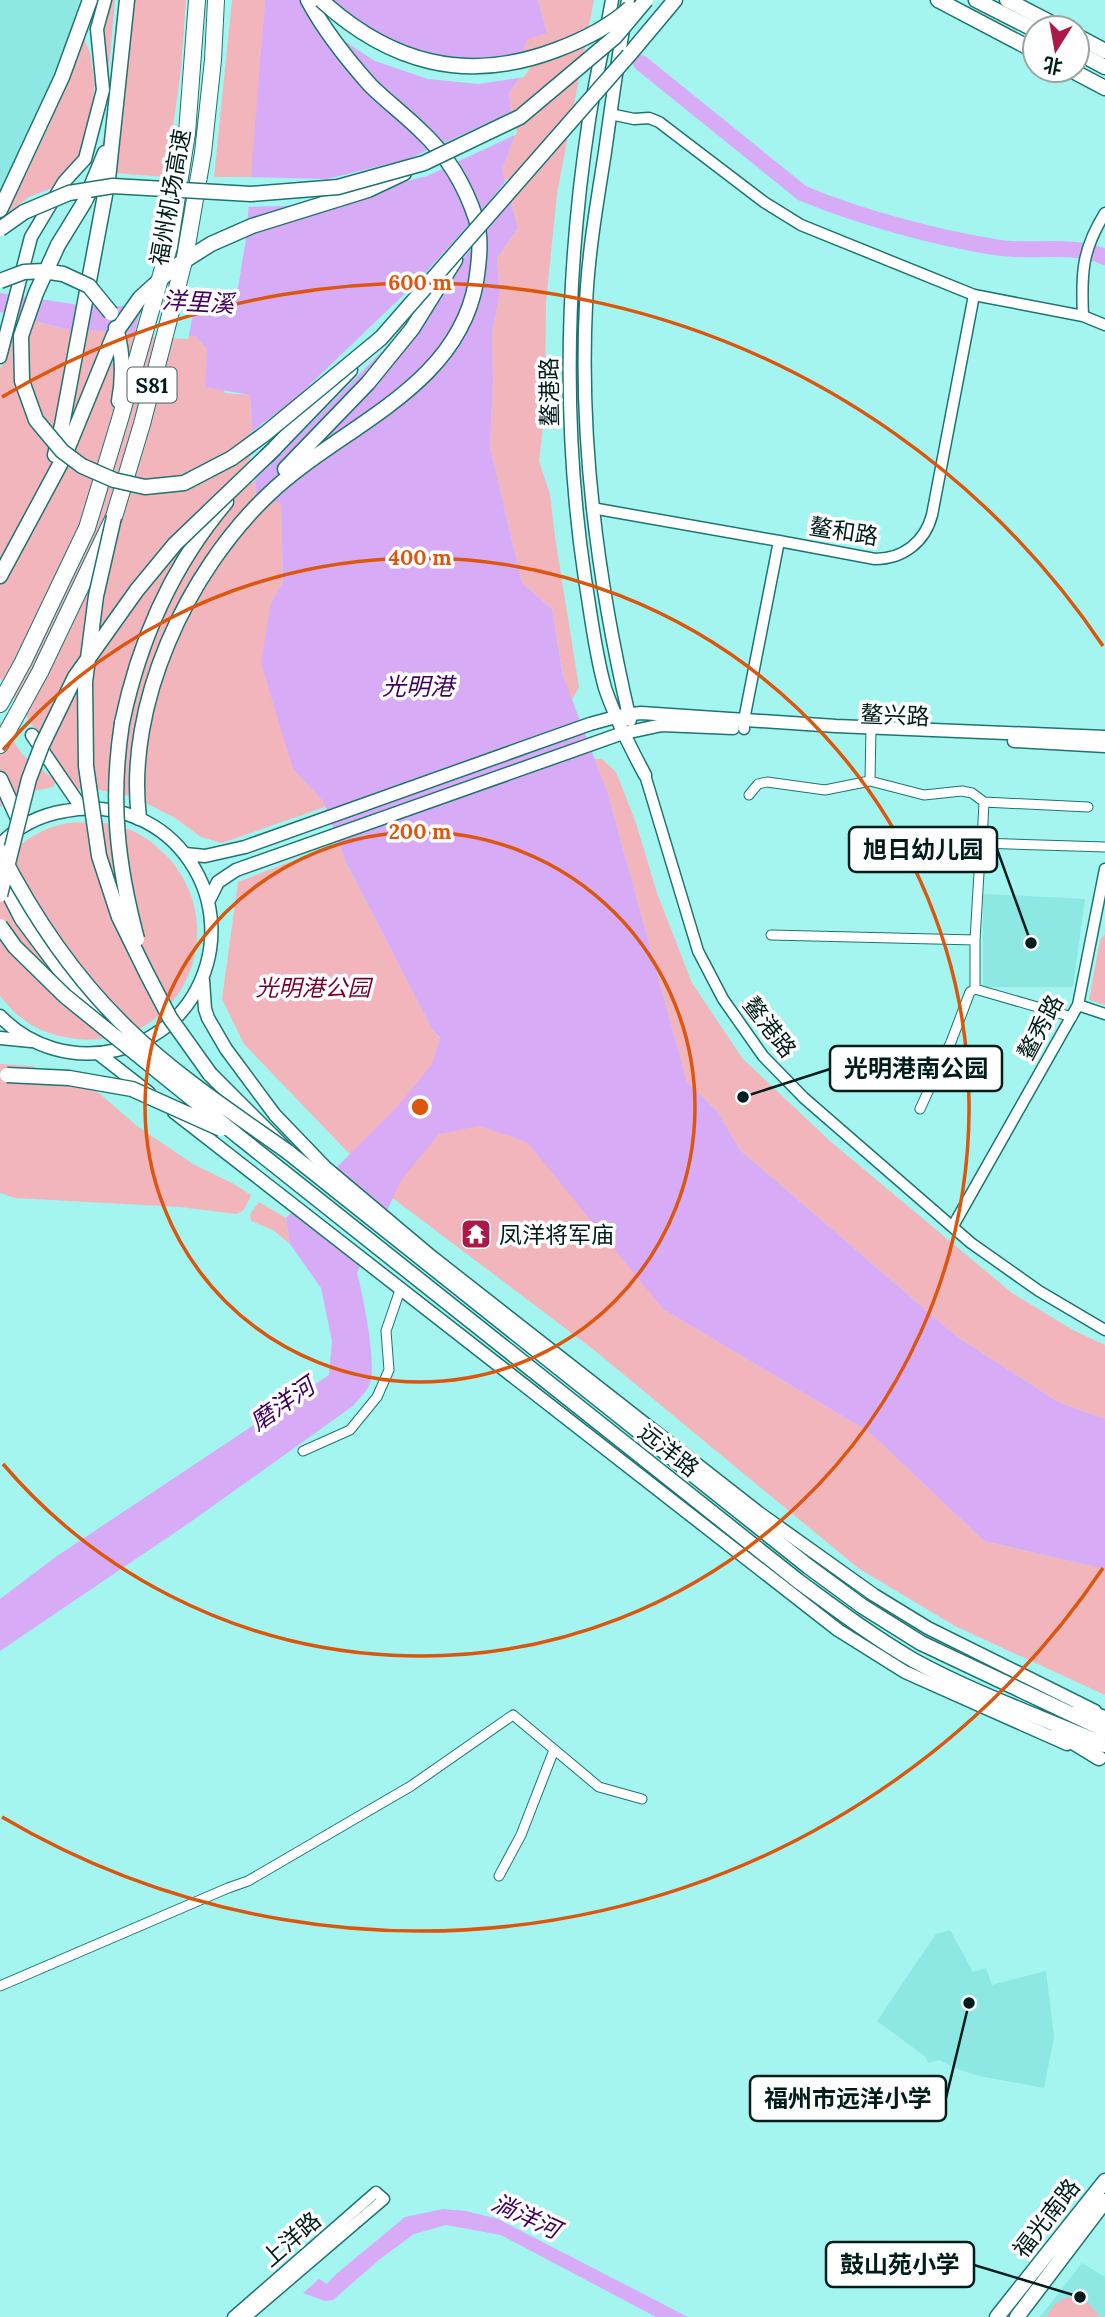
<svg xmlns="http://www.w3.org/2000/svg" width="1105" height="2317" font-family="Lora,'Noto Sans SC',serif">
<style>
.built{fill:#8de7e2}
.green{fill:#f2b5bc}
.water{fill:#d8abf7}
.pier{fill:#a4f5f0}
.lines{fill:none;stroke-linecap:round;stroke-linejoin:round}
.river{stroke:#d8abf7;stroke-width:16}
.minor-casing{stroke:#1d7470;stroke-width:11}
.tertiary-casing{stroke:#1d7470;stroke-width:13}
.secondary-casing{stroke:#1d7470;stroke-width:15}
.primary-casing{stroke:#1d7470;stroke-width:17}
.trunk-casing{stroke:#1d7470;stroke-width:17}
.motorway-casing{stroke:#1d7470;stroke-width:18}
.minor{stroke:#fff;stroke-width:9}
.tertiary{stroke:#fff;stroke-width:10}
.secondary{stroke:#fff;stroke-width:12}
.primary{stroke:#fff;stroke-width:14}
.trunk{stroke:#fff;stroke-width:14}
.motorway{stroke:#fff;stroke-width:16}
.trunk-bridge-casing{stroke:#1d7470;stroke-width:17;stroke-linecap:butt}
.trunk-bridge{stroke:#fff;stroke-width:14}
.ring{fill:none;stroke:#dc560d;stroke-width:3.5}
.labels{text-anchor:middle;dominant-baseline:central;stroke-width:7;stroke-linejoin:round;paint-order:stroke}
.shield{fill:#fff;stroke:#4c6160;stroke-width:2}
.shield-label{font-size:21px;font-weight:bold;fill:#001d1c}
.street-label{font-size:23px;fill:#001d1c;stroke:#fff}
.park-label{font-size:23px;font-style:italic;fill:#78012b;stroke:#fff}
.poi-label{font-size:23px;fill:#001d1c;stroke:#fff;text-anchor:start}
.water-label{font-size:24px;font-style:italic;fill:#42005e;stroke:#fff}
.centre{fill:#dc560d;stroke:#fff;stroke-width:3.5}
.ring-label{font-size:21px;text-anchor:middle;font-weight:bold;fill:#dc560d;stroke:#fff;stroke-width:7;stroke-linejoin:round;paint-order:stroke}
.leader{fill:none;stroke:#001d1c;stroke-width:2.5}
.callout-dot{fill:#001d1c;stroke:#fff;stroke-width:2.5}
.callout{fill:#fff;stroke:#001d1c;stroke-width:2.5}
.callout-label{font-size:24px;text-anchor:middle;font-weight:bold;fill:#001d1c}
</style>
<rect width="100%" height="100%" fill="#a4f5f0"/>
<path class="built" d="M 0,0 L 80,0 L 69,36 L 44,99 L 0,194 Z
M 983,894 L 1085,899 L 1073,987 L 983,987 Z
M 950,1930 L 973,1972 L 986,1968 L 992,1985 L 1046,1971 L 1054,2037 L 1044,2088 L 980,2076 L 960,2070 L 939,2060 L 928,2063 L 926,2057 L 877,2021 L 936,1934 Z
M 1082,2263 L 1105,2277 L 1105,2317 L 1040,2317 Z"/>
<path class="green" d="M 112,0 L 115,0 L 108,77 L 102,42 Z
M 129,0 L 186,0 L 181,69 L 166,177 L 114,173 L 87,179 L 95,164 L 121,86 Z
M 232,0 L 265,0 L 252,177 L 214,177 Z
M 538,0 L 594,0 L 557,194 L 546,302 L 545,411 L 539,461 L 550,494 L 555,537 L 579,687 L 571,702 L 563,675 L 552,609 L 522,583 L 490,447 L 493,382 L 492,333 L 500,292 L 497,258 L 518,228 L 502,170 L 514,138 L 509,93 L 527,68 L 524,47 L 528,38 L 547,33 Z
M 83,36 L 90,53 L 95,84 L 90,119 L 79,160 L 60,185 L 29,197 L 4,216 C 35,157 64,99 83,36 Z
M 18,317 L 65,329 L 195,336 L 207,349 L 225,393 L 250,395 L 256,496 L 281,502 L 283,582 L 271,603 L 325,807 L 222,843 L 201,837 L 175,818 L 134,797 L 100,790 L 76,789 L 0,678 L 0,368 L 6,361 Z
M 0,721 L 22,754 L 56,781 L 53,787 L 15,795 L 0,807 Z
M 593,759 L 602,759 L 616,772 L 636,823 L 657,893 L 692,983 L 743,1059 L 830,1141 L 1012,1293 L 1073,1330 L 1105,1345 L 1105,1419 L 1058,1402 L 956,1336 L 740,1150 L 718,1112 L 687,1082 L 608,794 Z
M 101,822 C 112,825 126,827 137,833 C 245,894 197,1052 77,1039 C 59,1037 37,1031 23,1019 C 14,1013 7,1004 0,996 L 0,867 C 14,845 42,827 68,823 C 79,822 90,823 101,822 Z
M 339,843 L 346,862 L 432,1029 L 593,1220 L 663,1309 L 869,1432 L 984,1541 L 1105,1569 L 1105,1695 L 955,1626 L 858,1568 L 594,1350 L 390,1196 L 244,1044 L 222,999 L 238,882 Z
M 1105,934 L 1105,1005 L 1089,1000 L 1100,940 Z
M 0,1064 L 32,1066 L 99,1093 L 137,1126 L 193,1164 L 234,1184 L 251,1195 L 244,1210 L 237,1214 L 180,1207 L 15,1198 L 0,1193 Z
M 259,1202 L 286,1218 L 290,1244 L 273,1230 L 251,1221 L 250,1214 Z
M 1067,2297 C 1082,2299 1092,2303 1099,2317 L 1046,2317 L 1054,2305 Z"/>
<path class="water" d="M 265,0 L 538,0 L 547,33 L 528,39 L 524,47 L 527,68 L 509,93 L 514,138 L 502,170 L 518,228 L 497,258 L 500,292 L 492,333 L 493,382 L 490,447 L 522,583 L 552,609 L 563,676 L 608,794 L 687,1082 L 718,1112 L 740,1150 L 956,1336 L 1058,1402 L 1105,1419 L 1105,1569 L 984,1541 L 869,1432 L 663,1309 L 527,1142 L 479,1126 L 439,1134 L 402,1179 L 357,1273 C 363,1295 377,1364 370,1383 C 367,1392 359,1399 353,1406 L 189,1523 L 0,1651 L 0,1599 L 57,1556 L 329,1375 L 332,1341 L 321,1288 L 290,1244 L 286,1218 L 398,1106 L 432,1064 L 440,1038 L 432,1029 L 346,862 L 323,801 L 293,769 L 261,663 L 271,603 L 283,582 L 281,503 L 256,496 L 250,395 L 205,387 L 207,349 L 195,336 L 65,329 L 0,312 L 0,293 L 86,306 L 128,306 L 212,314 L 235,306 L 246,239 Z
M 443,2209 L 466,2211 L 498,2219 L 688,2317 L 656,2317 L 501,2235 L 446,2225 L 414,2234 L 380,2259 L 333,2300 L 325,2301 L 303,2293 L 319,2279 L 327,2284 L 335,2275 L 405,2217 Z"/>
<path class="pier" d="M 303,0 L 328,0 L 397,49 L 480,65 L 529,55 L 530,68 L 524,77 L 478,84 L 428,79 L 375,61 L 344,41 L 317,17 Z
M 514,111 L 517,134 L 427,176 L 316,205 L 246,207 L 249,177 L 327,179 L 408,159 Z
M 508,178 L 514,198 L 493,223 L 397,336 L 252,483 L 250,456 L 266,443 L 266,439 L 250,450 L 249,434 L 295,399 L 418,281 L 490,201 Z
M 142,304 L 194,309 L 188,339 L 134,336 Z
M 323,1176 L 384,1224 L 369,1256 L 298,1201 Z"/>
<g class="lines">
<path class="river" d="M 641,63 L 802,193 C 859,217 933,237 994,247 C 1031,254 1069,242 1105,257"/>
<g class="minor-casing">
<path id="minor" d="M 870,781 L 871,727
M 749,795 L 758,784 L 767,782 L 825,790 L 870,781 L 924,795 L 962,791 L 972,793 L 984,802 L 1088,807
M 887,840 L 1105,847
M 982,842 L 984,802
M 771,935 L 975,940
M 975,989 L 1072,1017
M 920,1109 L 951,1042 L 970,992 L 975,989 L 975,940 L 980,856
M 303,1451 L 350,1430 L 377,1397 L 389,1370 L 386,1331 L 400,1290
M 499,1876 L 521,1835 L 554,1750
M 0,1986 L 228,1888 L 248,1881 L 411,1786 L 513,1715 L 599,1787 L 642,1799"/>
</g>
<g class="tertiary-casing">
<path id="tertiary" d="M 610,114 L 634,119 L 649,118 L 659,122 L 764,202 L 801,225 L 974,295 L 1083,316 L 1105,325
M 1083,316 C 1081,273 1082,250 1105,213
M 592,508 L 779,541
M 744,729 L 744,720 L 779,541 L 875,559 C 903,559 925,542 932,515 L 974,295
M 645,775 L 698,951 L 723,999 L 763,1056 L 804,1098 L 971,1243 L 1039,1291 L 1105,1330
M 1078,1005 L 1105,1014
M 953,1226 L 1078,1005 L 1105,869
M 233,2317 L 376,2192 L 384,2199 L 246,2317"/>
</g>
<g class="secondary-casing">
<path id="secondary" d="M 612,0 C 605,40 595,80 589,120 C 566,272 562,426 585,579 C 591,615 595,653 605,688 C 615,718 630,747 645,775
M 628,0 C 619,50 612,101 605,152 C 597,203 588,254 586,305 C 579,446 598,584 630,720
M 0,357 L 31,237 L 64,182 L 85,159 L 103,90 L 97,29 L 105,0
M 32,735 L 81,807
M 1014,741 L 1105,746
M 0,845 C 17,827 40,815 65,811 C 172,790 248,904 193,996 C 176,1024 148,1043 117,1050 C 74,1060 31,1048 0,1016
M 185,854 L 205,856 L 245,847 L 590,724 L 623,715 L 641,713 L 836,726 L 1105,737
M 209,900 L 218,882 L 236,870 L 620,734 L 662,725 L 733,728
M 203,980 L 205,1009 L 208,1018 L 226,1049 L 275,1115 L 325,1167 L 432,1257 L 759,1513 L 874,1595 L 928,1628 L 1095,1711
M 0,1038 L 31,1041
M 99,1054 L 149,1093
M 174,1112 L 838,1630 L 905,1672 L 1067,1744"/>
</g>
<g class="primary-casing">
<path id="primary" d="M 938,0 L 1035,51
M 976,0 L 1035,30
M 1077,52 L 1105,67
M 1071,70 L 1105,88
M 997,2317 L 1105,2181
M 1017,2317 L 1105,2201"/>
</g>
<g class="trunk-casing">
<path id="trunk" d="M 1007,0 L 1061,28
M 1077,36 L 1105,51
M 629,55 L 675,0
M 86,199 L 105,153
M 0,210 L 62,77 L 90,0
M 116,328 C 123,353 124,375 119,401
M 55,455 L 62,425 L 108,179 L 127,0
M 267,456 L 350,370
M 285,469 L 368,383 L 412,329 L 455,260
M 0,576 L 64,457 L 114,335 L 140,298 L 173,268 L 211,244 L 252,226 L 368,190 L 404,173
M 122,723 C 139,641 171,567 226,502
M 0,779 L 21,825
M 139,818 C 125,705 187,572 268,495 C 338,427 457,390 476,282 C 479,262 482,239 476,219 C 465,185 448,156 421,131 C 405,115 386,101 370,85 C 346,58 325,32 308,0
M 0,876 L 22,919 L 72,986 L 98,1019
M 210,1074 L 288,1152 L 809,1567 L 862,1606 L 921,1643 L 1105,1730
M 238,1136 L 798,1581 C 835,1608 873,1637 913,1660 C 975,1694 1041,1717 1105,1745
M 1079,1710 L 1105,1718
M 1058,1733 L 1099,1758"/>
</g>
<g class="motorway-casing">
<path id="motorway" d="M 0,704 L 23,662 L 87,528 L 120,419 L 169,247 L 187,133 L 197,0
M 0,745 L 40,672 L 114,517 L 142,424 L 185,257 L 203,153 L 213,60 L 216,0"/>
</g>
<use href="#minor" class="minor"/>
<use href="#tertiary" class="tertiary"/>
<use href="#secondary" class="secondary"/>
<use href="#primary" class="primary"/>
<use href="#trunk" class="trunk"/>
<use href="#motorway" class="motorway"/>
<g class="trunk-bridge-casing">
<path id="trunk-bridge" d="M 321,0 C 390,63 466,84 556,50 C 583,40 609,27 630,8
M 85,201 L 58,245 L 36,293 L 21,336 L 22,381 L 36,420 L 62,451 L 82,466 L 114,480 L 145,487 L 184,483 L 232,458 L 266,433 L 381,338 L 629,55
M 0,229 L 24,212 L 69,193 L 113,186 L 251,194 L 338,187 L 424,163 L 520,117 L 615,37 L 646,0
M 0,281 L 24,272 L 43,271 L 63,274 L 89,286 L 111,313
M 114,517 L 96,596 L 85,682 L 86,766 L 99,856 L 119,917 L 147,974 L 170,1018 L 210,1074
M 122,723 C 110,800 117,864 137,939
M 0,851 C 33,916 74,977 127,1028 C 175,1075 233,1113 288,1152
M 0,895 L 29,779 L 42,745 L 75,677 L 137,590 L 175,544 L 275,448
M 0,926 L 15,947 L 65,996 L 238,1136
M 7,1075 L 69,1078 L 132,1089 L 221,1129"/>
</g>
<use href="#trunk-bridge" class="trunk-bridge"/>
</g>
<g class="ring">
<circle cx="420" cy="1107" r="275"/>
<path d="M3 750A549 549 0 1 1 3 1464"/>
<path d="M1103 1568A824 824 0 0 1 2 1817M2 397A824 824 0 0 1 1103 646"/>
</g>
<defs>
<g id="temple-square" transform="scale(1.575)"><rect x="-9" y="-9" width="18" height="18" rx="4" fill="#ad1946" stroke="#fff"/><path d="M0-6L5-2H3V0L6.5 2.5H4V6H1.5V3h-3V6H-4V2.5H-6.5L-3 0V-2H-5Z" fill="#fff"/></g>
</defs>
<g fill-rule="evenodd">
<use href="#temple-square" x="476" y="1234"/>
</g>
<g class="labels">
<rect class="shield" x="127.5" y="367.5" width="49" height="35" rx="5"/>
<g class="shield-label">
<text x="152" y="385">S81</text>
</g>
<g class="street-label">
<text transform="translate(170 197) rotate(-80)">福州机场高速</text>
<text transform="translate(549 392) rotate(-91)">鳌港路</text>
<text transform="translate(844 531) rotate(9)">鳌和路</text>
<text transform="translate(895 715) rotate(2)">鳌兴路</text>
<text transform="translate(770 1027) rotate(52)">鳌港路</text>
<text transform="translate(1040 1027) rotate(-62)">鳌秀路</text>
<text transform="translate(669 1450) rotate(38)">远洋路</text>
<text transform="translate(1046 2218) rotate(-52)">福光南路</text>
<text transform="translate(291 2239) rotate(-41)">上洋路</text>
</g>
<g class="park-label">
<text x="313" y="987">光明港公园</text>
</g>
<g class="poi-label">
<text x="499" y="1234">凤洋将军庙</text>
</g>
<g class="water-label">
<text transform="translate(198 302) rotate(3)">洋里溪</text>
<text x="418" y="686">光明港</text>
<text transform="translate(282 1404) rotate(-35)">磨洋河</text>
<text transform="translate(526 2216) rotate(25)">淌洋河</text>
</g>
</g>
<circle cx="420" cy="1107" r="10" class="centre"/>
<g class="ring-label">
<text x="420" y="290">600 m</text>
<text x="420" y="565">400 m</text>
<text x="420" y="839">200 m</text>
</g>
<path class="leader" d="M1031 943L997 849M743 1097L830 1069M969 2003L946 2098M1080 2297L974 2265"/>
<g class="callout-dot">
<circle cx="1031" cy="943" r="7"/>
<circle cx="743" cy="1097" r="7"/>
<circle cx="969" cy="2003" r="7"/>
<circle cx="1080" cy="2297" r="7"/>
</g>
<g class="callout">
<rect x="849" y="827" width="148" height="45" rx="7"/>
<rect x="830" y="1046" width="172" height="45" rx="7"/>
<rect x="750" y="2076" width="196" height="45" rx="7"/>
<rect x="826" y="2242" width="148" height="45" rx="7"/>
</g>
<g class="callout-label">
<text x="923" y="858">旭日幼儿园</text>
<text x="916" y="1077">光明港南公园</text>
<text x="848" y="2107">福州市远洋小学</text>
<text x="900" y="2273">鼓山苑小学</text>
</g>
<g transform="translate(1056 49) rotate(191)"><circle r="33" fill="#ffffff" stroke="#99a5a4" stroke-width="2"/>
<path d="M0-5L12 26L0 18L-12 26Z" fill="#ad1946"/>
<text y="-10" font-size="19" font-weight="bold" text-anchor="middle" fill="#001d1c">北</text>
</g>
</svg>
